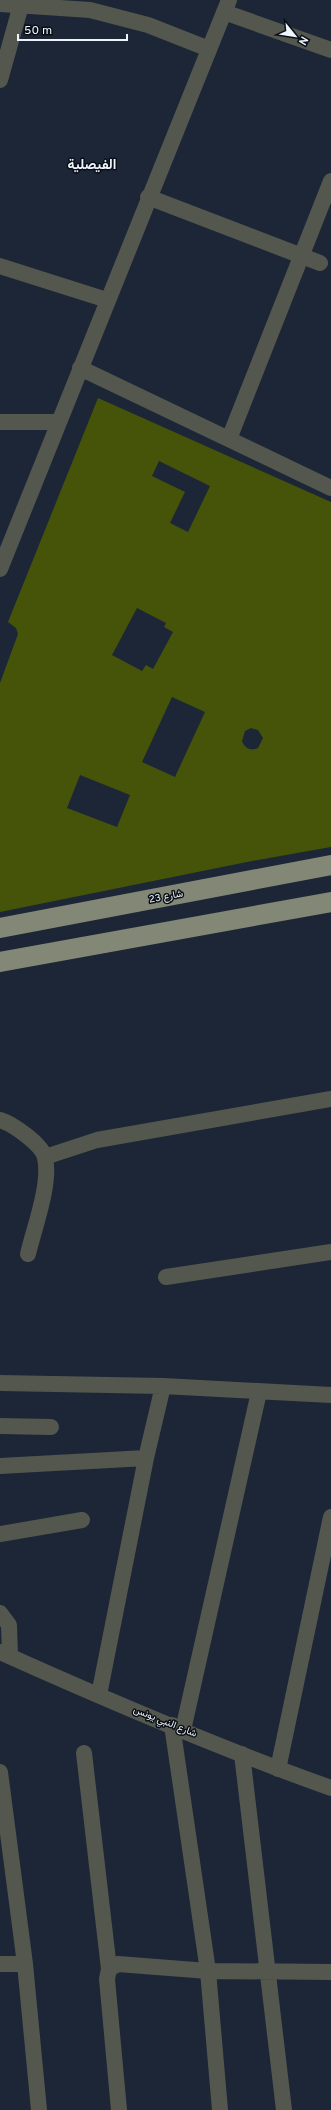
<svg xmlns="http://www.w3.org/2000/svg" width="331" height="2110" font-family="Overpass,Vazirmatn,sans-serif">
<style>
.green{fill:#455408;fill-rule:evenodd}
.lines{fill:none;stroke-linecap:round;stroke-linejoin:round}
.minor{stroke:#54574e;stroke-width:16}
.major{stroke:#828875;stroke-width:20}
.labels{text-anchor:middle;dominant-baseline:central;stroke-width:3;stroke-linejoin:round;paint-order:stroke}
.street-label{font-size:10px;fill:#eef4fd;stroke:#0a0f16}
.district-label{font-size:14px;font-weight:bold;fill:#eef4fd;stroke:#0a0f16}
</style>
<rect width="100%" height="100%" fill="#1c2636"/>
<path class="green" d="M 98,398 L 331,502 L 331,847 L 252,861 L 0,912 L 0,683 L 18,634 L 16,628 L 8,622 ZM 159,461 L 210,486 L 188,532 L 170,523 L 185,492 L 152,476 ZM 137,608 L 166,623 L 164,627 L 173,632 L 153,669 L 146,665 L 142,671 L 112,655 ZM 172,697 L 205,712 L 175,777 L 142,762 ZM 251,728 L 258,730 L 263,738 L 258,748 C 251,751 245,749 242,741 L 245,731 ZM 80,775 L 130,795 L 117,827 L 67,808 Z"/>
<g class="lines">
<path class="minor" d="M 0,4 L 90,10 L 148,25 L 209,49
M 224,12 L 331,50
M 0,80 L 21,5
M 148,197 L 320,263
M 0,266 L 107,300
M 80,368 L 331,488
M 0,422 L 59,422
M 229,439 L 331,181
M 0,569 L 229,0
M 0,1120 C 13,1124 43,1145 45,1158 C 51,1184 34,1228 28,1254
M 45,1157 L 97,1140 L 331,1099
M 166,1277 L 331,1252
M 0,1383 L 163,1386 L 331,1395
M 0,1426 L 51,1427
M 0,1466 L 146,1458
M 0,1534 L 82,1520
M 0,1613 L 9,1625 L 10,1656
M 0,1652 C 109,1701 219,1748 331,1788
M 99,1695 L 146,1458 L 163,1386
M 172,1725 L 208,1971 L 220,2110
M 183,1730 L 259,1392
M 84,1753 L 109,1969
M 242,1754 L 284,2110
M 278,1769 L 331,1517
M 0,1772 L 25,1964 L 39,2110
M 0,1964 L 25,1964
M 119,2110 L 107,1979 L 109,1969 L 118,1964 L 208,1971 L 331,1972"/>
<path class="major" d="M 0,928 L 331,865
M 0,962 L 331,902"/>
</g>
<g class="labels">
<g class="street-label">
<text transform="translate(166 897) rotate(-11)">شارع 23</text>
<text transform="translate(165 1722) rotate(22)">شارع النبي يونس</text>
</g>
<g class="district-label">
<text x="92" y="165">الفيصلية</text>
</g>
</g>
<g transform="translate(295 36) rotate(120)" stroke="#0a0f16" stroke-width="3" paint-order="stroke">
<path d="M0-3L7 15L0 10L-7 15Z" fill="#eef4fd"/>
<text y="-6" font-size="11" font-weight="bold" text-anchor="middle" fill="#eef4fd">N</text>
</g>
<path d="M18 34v6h109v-6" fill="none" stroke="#eef4fd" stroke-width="2"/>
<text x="24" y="34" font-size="12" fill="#eef4fd" stroke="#0a0f16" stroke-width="3" paint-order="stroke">50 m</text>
</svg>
